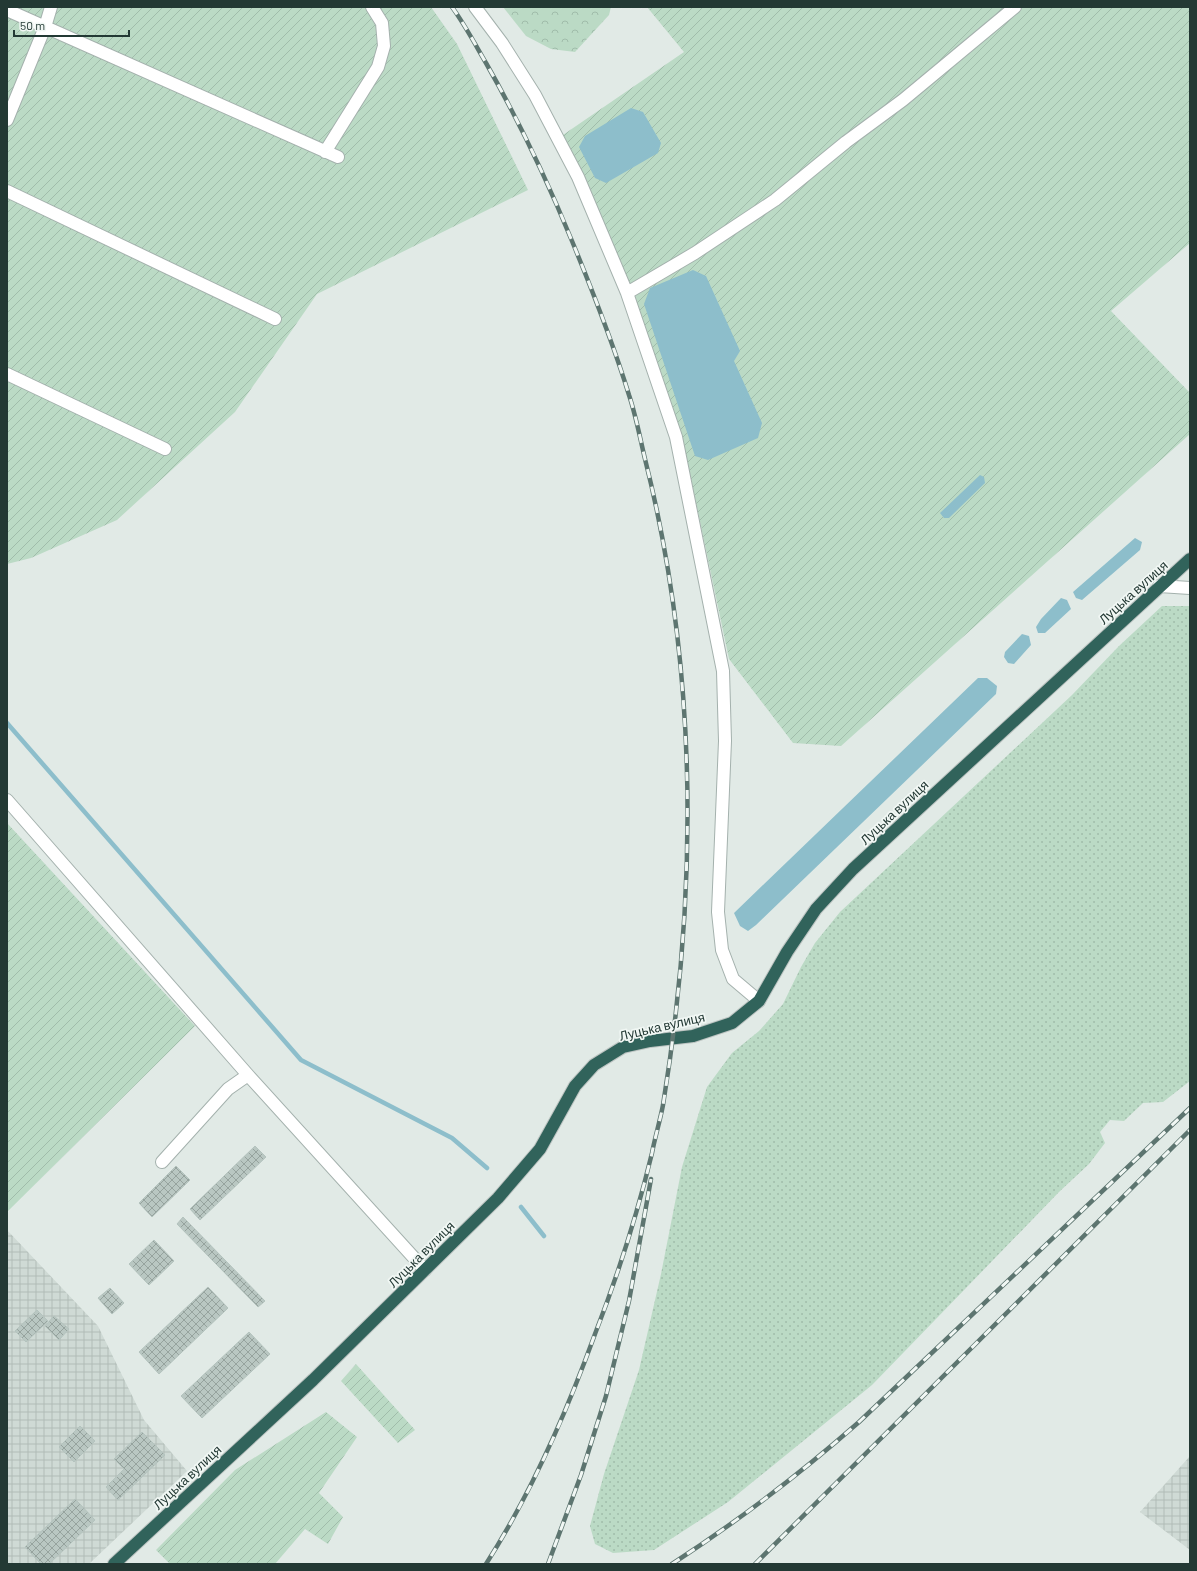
<svg xmlns="http://www.w3.org/2000/svg" width="1197" height="1571" font-family="Barlow,sans-serif">
<style>
.industrial{fill:url(#industrial-grid)}
.grass{fill:url(#grass-dots)}
.forest{fill:url(#forest-crowns)}
.garden{fill:url(#garden-furrows)}
.water{fill:#8dbecb}
.lines{fill:none;stroke-linecap:round;stroke-linejoin:round}
.stream{stroke:#8dbecb;stroke-width:4.5}
.building{fill:url(#building-cross-hatch);stroke:#b4c3be}
.minor-casing{stroke:#a4b1ad;stroke-width:14}
.highway-casing{stroke:#bdc4c2;stroke-width:14}
.minor{stroke:#fff;stroke-width:12}
.highway{stroke:#31635b;stroke-width:12}
.rail-casing{stroke:#5d7570;stroke-width:4.5}
.rail{stroke:#f1f7f4;stroke-width:3;stroke-dasharray:9;stroke-linecap:butt}
.labels{text-anchor:middle;dominant-baseline:central;stroke-width:3.5;stroke-linejoin:round;paint-order:stroke}
.street-label{font-size:13px;fill:#233934;stroke:#f1f7f4}
</style>
<defs>
<pattern id="industrial-grid" width="8" height="8" patternUnits="userSpaceOnUse"><rect width="8" height="8" fill="#cfdad5"/><path d="M0 4h8M4 0v8" fill="none" stroke="#b1bcb7"/></pattern>
<pattern id="grass-dots" width="8" height="8" patternUnits="userSpaceOnUse"><rect width="8" height="8" fill="#bbdac5"/><path d="M2 2h.1M6 6h.1" fill="none" stroke="#a0bcaa" stroke-width="1.8" stroke-linecap="round"/></pattern>
<pattern id="forest-crowns" width="20" height="18" patternUnits="userSpaceOnUse"><rect width="20" height="18" fill="#bbdac5"/><path d="M2 6a3 3 0 1 1 6 0M12 15a3 3 0 1 1 6 0" fill="none" stroke="#a0bcaa"/></pattern>
<pattern id="garden-furrows" width="10" height="10" patternUnits="userSpaceOnUse"><rect width="10" height="10" fill="#bbdac5"/><path d="M-1 1l2-2M0 10L10 0M9 11l2-2" fill="none" stroke="#a0bcaa"/></pattern>
<pattern id="building-cross-hatch" width="8" height="8" patternUnits="userSpaceOnUse"><rect width="8" height="8" fill="#b9c7c2"/><path d="M0 0l8 8M0 8l8-8" fill="none" stroke="#96a39e"/></pattern>
</defs>
<rect width="100%" height="100%" fill="#e1eae6"/>
<path class="industrial" d="M 7,1230 L 98,1326 L 144,1420 L 187,1471 L 89,1564 L 7,1564 Z
M 1190,1456 L 1190,1550 L 1140,1512 Z"/>
<path class="grass" d="M 1162,606 L 1190,606 L 1190,1081 L 1163,1102 L 1143,1103 L 1124,1121 L 1110,1120 L 1100,1132 L 1105,1143 L 1089,1164 L 1059,1192 L 872,1385 L 728,1502 L 654,1550 L 613,1553 L 595,1544 L 590,1526 L 604,1474 L 639,1370 L 661,1274 L 682,1167 L 707,1087 L 732,1053 L 759,1031 L 783,1004 L 801,967 L 815,943 L 840,912 L 1072,695 L 1119,646 Z"/>
<path class="forest" d="M 503,7 L 611,7 L 609,15 L 575,52 L 551,49 L 526,36 Z"/>
<path class="garden" d="M 7,7 L 431,7 L 457,44 L 528,190 L 317,294 L 235,412 L 117,520 L 31,558 L 7,564 Z
M 647,7 L 1190,7 L 1190,243 L 1111,311 L 1190,393 L 1190,434 L 841,746 L 793,743 L 729,659 L 687,460 L 560,137 L 684,52 Z
M 7,823 L 195,1026 L 7,1212 Z
M 356,1364 L 415,1430 L 398,1443 L 341,1381 Z
M 326,1412 L 357,1437 L 319,1493 L 343,1517 L 328,1544 L 305,1529 L 275,1564 L 170,1564 L 156,1550 L 235,1470 Z"/>
<path class="water" d="M 631,108 L 643,112 L 661,143 L 658,153 L 606,183 L 595,178 L 579,147 L 585,136 Z
M 693,270 L 706,276 L 740,351 L 734,361 L 762,423 L 758,438 L 708,460 L 695,456 L 644,304 L 650,288 Z
M 980,475 L 984,477 L 985,483 L 949,518 L 944,518 L 940,513 Z
M 1135,538 L 1142,542 L 1140,550 L 1082,600 L 1076,598 L 1073,592 Z
M 1061,598 L 1067,600 L 1071,609 L 1045,633 L 1038,633 L 1036,627 L 1041,619 Z
M 1022,634 L 1029,636 L 1031,645 L 1014,664 L 1008,663 L 1004,657 L 1005,652 Z
M 978,678 L 987,678 L 997,686 L 996,694 L 756,925 L 748,931 L 740,926 L 734,913 Z"/>
<g class="lines">
<path class="stream" d="M 7,723 L 301,1060 L 452,1138 L 487,1168
M 521,1207 L 544,1236"/>
</g>
<path class="building" d="M 255,1146 L 266,1157 L 200,1220 L 190,1209 Z
M 176,1166 L 190,1180 L 152,1217 L 139,1203 Z
M 183,1217 L 265,1301 L 258,1307 L 177,1224 Z
M 154,1240 L 174,1261 L 149,1285 L 129,1264 Z
M 208,1287 L 228,1308 L 159,1374 L 139,1352 Z
M 110,1288 L 124,1303 L 112,1314 L 98,1298 Z
M 37,1310 L 48,1321 L 26,1342 L 15,1331 Z
M 54,1316 L 69,1329 L 59,1340 L 45,1326 Z
M 249,1332 L 270,1354 L 202,1418 L 181,1396 Z
M 80,1426 L 95,1441 L 74,1462 L 59,1447 Z
M 142,1432 L 165,1455 L 118,1500 L 106,1487 L 124,1469 L 114,1459 Z
M 75,1499 L 95,1520 L 49,1564 L 41,1564 L 25,1547 Z"/>
<g class="lines">
<g class="minor-casing">
<path id="minor" d="M 475,7 L 502,43 L 535,95 L 578,177 L 627,293 L 676,437 L 723,671 L 725,741 L 718,912 L 722,950 L 733,979 L 759,1001
M 7,10 L 338,157
M 7,120 L 45,27 L 51,7
M 325,152 L 378,67 L 384,46 L 382,23 L 372,7
M 7,191 L 275,319
M 627,293 L 695,253 L 775,200 L 846,142 L 903,100 L 1015,7
M 7,374 L 165,449
M 1159,586 L 1190,588
M 7,800 L 248,1075 L 425,1270
M 162,1162 L 228,1089 L 248,1075"/>
</g>
<g class="highway-casing">
<path id="highway" d="M 114,1564 L 313,1380 L 498,1198 L 540,1149 L 575,1086 L 594,1065 L 623,1047 L 650,1041 L 693,1036 L 732,1023 L 759,1001 L 787,952 L 816,909 L 853,869 L 1190,559"/>
</g>
<use href="#minor" class="minor"/>
<use href="#highway" class="highway"/>
<g class="rail-casing">
<path id="rail" d="M 452,7 C 465,25 475,44 486,63 C 519,121 547,180 572,241 C 593,292 613,343 629,395 C 636,416 640,438 645,459 C 698,670 698,891 663,1105 C 660,1121 655,1137 652,1153 C 637,1215 618,1275 595,1334 C 566,1414 532,1492 486,1564
M 548,1564 L 581,1475 L 606,1396 L 629,1301 L 651,1179
M 672,1564 C 738,1521 800,1474 859,1422 L 1190,1108
M 755,1564 L 1190,1130"/>
</g>
<use href="#rail" class="rail"/>
</g>
<g class="labels">
<g class="street-label">
<text transform="translate(1133 592) rotate(-42)">Луцька вулиця</text>
<text transform="translate(894 812) rotate(-43)">Луцька вулиця</text>
<text transform="translate(662 1026) rotate(-13)">Луцька вулиця</text>
<text transform="translate(421 1254) rotate(-45)">Луцька вулиця</text>
<text transform="translate(187 1477) rotate(-43)">Луцька вулиця</text>
</g>
</g>
<rect width="1197" height="1571" fill="none" stroke="#233934" stroke-width="16"/>
<path d="M14 30v6h115v-6" fill="none" stroke="#233934" stroke-width="2"/>
<text x="20" y="30" font-size="12" fill="#233934" stroke="#f1f7f4" stroke-width="3" paint-order="stroke">50 m</text>
</svg>
